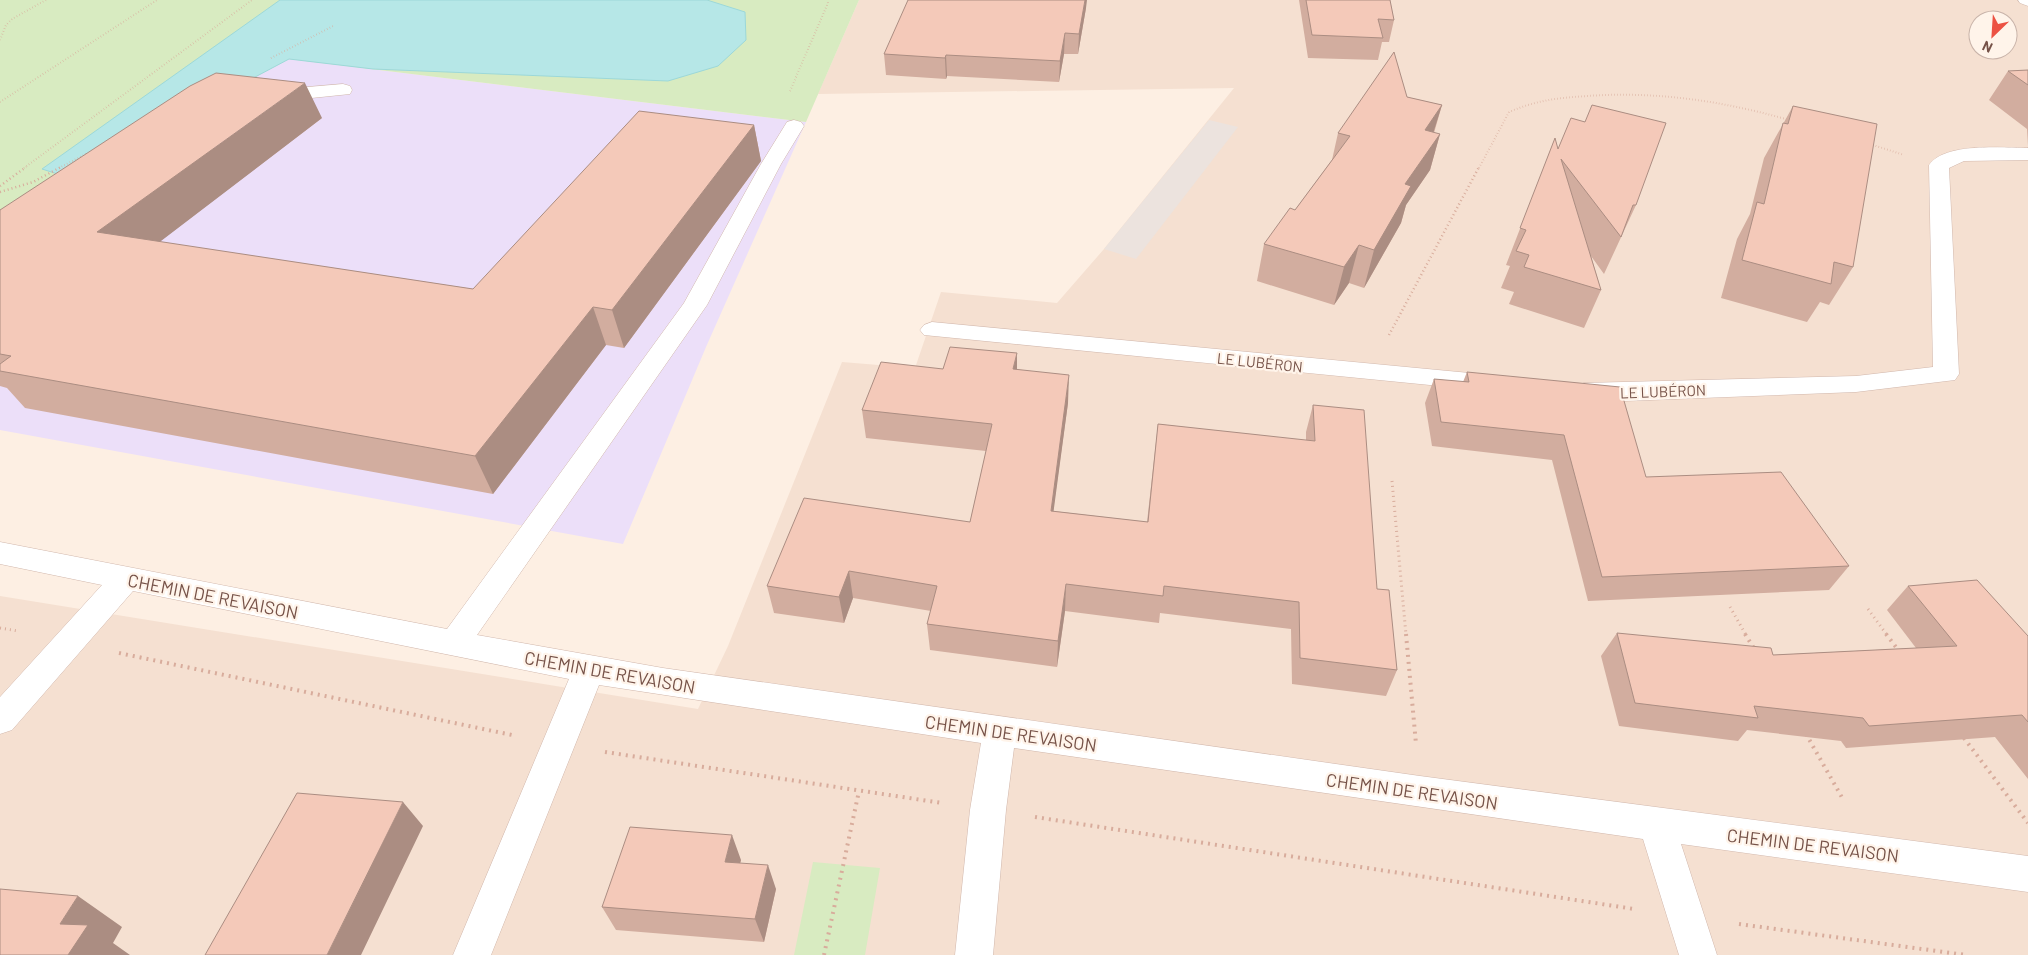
<svg xmlns="http://www.w3.org/2000/svg" width="2028" height="955" font-family="Barlow,sans-serif">
<style>
.residential{fill:#f5e0d1;fill-rule:evenodd}
.industrial{fill:#ece3de}
.education{fill:#ecdff9}
.green{fill:#d8ebc1}
.water{fill:#b6e7e7;stroke:#9cd8d9}
.lines{fill:none;stroke-linecap:round;stroke-linejoin:round}
.minor-casing{stroke:#d1b7ac;stroke-width:1}
.path-far3{stroke:#d8ac9c;stroke-width:2;stroke-dasharray:0.5 2.5;stroke-linecap:butt}
.path-far2{stroke:#d8ac9c;stroke-width:2.5;stroke-dasharray:1 3;stroke-linecap:butt}
.path-far1{stroke:#d8ac9c;stroke-width:3;stroke-dasharray:1 4;stroke-linecap:butt}
.path{stroke:#d8ac9c;stroke-width:4;stroke-dasharray:2 5;stroke-linecap:butt}
.minor{fill:#fff;fill-rule:evenodd}
.wall{fill:#d2ad9f}
.shaded-wall{fill:#ab8d82}
.building{fill:#f4c9b9;stroke:#ab8d82}
.labels{text-anchor:middle;dominant-baseline:central;stroke-width:4.5;stroke-linejoin:round;paint-order:stroke}
.street-label{font-size:15px;fill:#765248;stroke:#fff4ea}
.near-street-label{font-size:18px;fill:#765248;stroke:#fff4ea}
</style>
<rect width="100%" height="100%" fill="#fdefe3"/>
<path class="residential" d="M 859,0 L 2028,0 L 2028,955 L 0,955 L 0,596 L 698,709 L 728,646 L 842,362 L 915,368 L 941,292 L 1057,303 L 1104,249 L 1234,88 L 818,94 ZM 1978,20 L 2008,20 L 2008,50 L 1978,50 Z"/>
<path class="industrial" d="M 1209,120 L 1238,127 L 1136,259 L 1104,249 Z"/>
<path class="education" d="M 289,59 L 806,122 L 706,347 L 623,544 L 0,430 L 0,211 Z"/>
<path class="green" d="M 0,0 L 859,0 L 806,122 L 289,59 L 0,211 Z
M 813,862 L 880,868 L 865,955 L 794,955 Z"/>
<path class="water" d="M 280,0 L 707,0 L 745,12 L 746,40 L 718,66 L 668,81 L 373,69 L 289,59 L 67,177 L 42,169 Z"/>
<g class="lines">
<g class="minor-casing">
<path id="minor" d="M 2018,0 L 2028,0 L 2028,6 L 2020,3 Z
M 343,84 L 350,86 L 352,90 L 350,94 L 273,102 L 266,100 L 264,96 L 266,92 L 273,90 Z
M 794,120 L 801,122 L 804,126 L 781,164 L 707,305 L 477,635 L 663,668 L 1420,776 L 2028,856 L 2028,892 L 1681,844 L 1717,955 L 1679,955 L 1643,839 L 1014,748 L 1006,810 L 993,955 L 955,955 L 970,810 L 981,743 L 599,685 L 491,955 L 453,955 L 569,679 L 133,591 L 12,730 L 0,734 L 0,697 L 102,585 L 0,564 L 0,542 L 447,629 L 684,303 L 761,164 L 787,122 Z
M 2028,148 L 2028,160 L 1964,161 L 1949,168 L 1959,374 L 1955,380 L 1856,392 L 1598,402 L 1575,398 L 1571,392 L 1575,386 L 1584,383 L 1856,376 L 1933,367 L 1929,165 C 1945,142 2003,148 2028,148 Z
M 932,322 L 1501,376 L 1510,378 L 1514,384 L 1510,390 L 1501,392 L 924,335 L 920,330 L 924,325 Z"/>
</g>
<path class="path-far3" d="M 0,40 L 6,25 L 12,19 L 46,0
M 271,58 L 335,25
M 790,91 L 828,3 L 827,0
M 0,102 L 157,0
M 1870,144 L 1904,155
M 24,168 L 252,0
M 59,168 L 86,154
M 1479,168 L 1509,112 C 1537,100 1558,98 1587,96 C 1656,91 1723,101 1789,120"/>
<path class="path-far2" d="M 0,186 L 26,167
M 0,192 L 33,182 L 61,167
M 1389,335 L 1479,167"/>
<path class="path-far1" d="M 1392,481 L 1406,635
M 1730,607 L 1746,635
M 1868,609 L 1887,635
M 0,628 L 18,631"/>
<path class="path" d="M 1406,634 L 1416,744
M 1745,634 L 1755,650
M 1886,634 L 1899,651
M 119,653 L 512,735
M 1806,734 L 1844,801
M 1964,738 L 2028,823
M 605,752 L 942,803
M 1035,817 L 1634,909
M 1739,924 L 1966,955
M 824,955 L 859,791"/>
<use href="#minor" class="minor"/>
</g>
<path class="wall" d="M 1299,0 L 1390,0 L 1394,20 L 1389,42 L 1382,42 L 1378,60 L 1308,58 Z
M 1086,8 L 1078,54 L 1064,54 L 1059,82 L 947,76 L 946,79 L 886,75 L 884,54 Z
M 2028,70 L 2028,146 L 2027,129 L 1989,100 L 2008,71 Z
M 1407,97 L 1442,105 L 1434,133 L 1440,134 L 1430,170 L 1406,205 L 1401,223 L 1364,288 L 1349,283 L 1334,305 L 1257,281 L 1264,244 L 1295,210 L 1332,160 L 1338,133 Z
M 1793,106 L 1853,267 L 1829,305 L 1820,302 L 1807,322 L 1721,298 L 1737,239 L 1750,214 L 1764,158 Z
M 322,118 L 159,242 L 473,289 L 754,125 L 761,161 L 624,348 L 606,345 L 493,494 L 25,408 L 7,388 L 0,386 L 0,210 Z
M 1555,138 L 1558,149 L 1636,205 L 1604,274 L 1591,256 L 1601,290 L 1584,328 L 1509,304 L 1514,292 L 1501,288 L 1510,266 L 1506,265 Z
M 943,369 L 1017,370 L 1068,403 L 1053,511 L 1147,522 L 1158,424 L 1306,441 L 1306,432 L 1313,405 L 1377,589 L 1397,670 L 1386,696 L 1292,684 L 1291,629 L 1160,613 L 1159,623 L 1065,611 L 1057,667 L 930,650 L 927,624 L 931,611 L 853,598 L 844,623 L 774,613 L 767,586 L 970,522 L 986,451 L 866,438 L 862,410 Z
M 1467,372 L 1646,477 L 1849,566 L 1829,590 L 1588,601 L 1552,460 L 1432,446 L 1425,403 L 1434,379 L 1463,382 Z
M 1908,586 L 2028,636 L 2028,779 L 1995,737 L 1846,748 L 1841,741 L 1747,730 L 1738,741 L 1619,726 L 1601,656 L 1617,633 L 1773,655 L 1916,648 L 1887,610 Z
M 741,860 L 740,863 L 776,889 L 764,942 L 616,930 L 602,907 Z"/>
<path class="shaded-wall" d="M 1085,0 L 1087,0 L 1086,8 L 1078,54 L 1079,34 Z
M 1065,33 L 1064,54 L 1059,82 L 1060,61 Z
M 946,55 L 947,76 L 946,79 L 945,58 Z
M 305,83 L 322,118 L 123,270 L 97,232 Z
M 1442,105 L 1431,140 L 1425,130 Z
M 754,125 L 761,161 L 624,348 L 612,310 Z
M 1440,134 L 1430,170 L 1406,205 L 1401,223 L 1364,288 L 1374,250 L 1405,184 Z
M 1359,245 L 1349,283 L 1334,305 L 1344,267 Z
M 593,307 L 606,345 L 493,494 L 475,456 Z
M 1017,353 L 1017,381 L 1013,369 Z
M 1069,375 L 1068,403 L 1050,538 L 1051,511 Z
M 849,571 L 853,598 L 844,623 L 839,597 Z
M 1066,584 L 1065,611 L 1057,667 L 1058,641 Z
M 403,802 L 423,826 L 361,955 L 327,955 Z
M 732,835 L 741,860 L 734,886 L 725,862 Z
M 768,865 L 776,889 L 764,942 L 755,919 Z
M 78,896 L 122,927 L 113,943 L 130,955 L 68,955 L 60,924 Z"/>
<path class="building" d="M 908,0 L 1085,0 L 1079,34 L 1065,33 L 1060,61 L 946,55 L 945,58 L 884,54 Z
M 1306,0 L 1390,0 L 1394,20 L 1378,19 L 1383,38 L 1312,35 Z
M 1394,52 L 1407,97 L 1442,105 L 1425,130 L 1440,134 L 1405,184 L 1411,186 L 1374,250 L 1359,245 L 1344,267 L 1264,244 L 1290,208 L 1295,210 L 1350,136 L 1338,133 Z
M 2028,70 L 2028,85 L 2008,71 Z
M 216,73 L 305,83 L 97,232 L 473,289 L 639,111 L 754,125 L 612,310 L 593,307 L 475,456 L 0,371 L 0,364 L 11,356 L 0,354 L 0,210 L 190,86 Z
M 1592,105 L 1666,123 L 1636,205 L 1633,205 L 1621,237 L 1561,159 L 1601,290 L 1524,267 L 1529,255 L 1516,251 L 1526,230 L 1520,228 L 1555,138 L 1558,149 L 1571,118 L 1585,122 Z
M 1793,106 L 1877,124 L 1853,267 L 1834,262 L 1831,284 L 1742,260 L 1757,202 L 1764,204 L 1783,123 L 1788,124 Z
M 950,347 L 1017,353 L 1013,369 L 1069,375 L 1051,511 L 1148,522 L 1158,424 L 1315,441 L 1313,405 L 1364,410 L 1377,589 L 1389,590 L 1397,670 L 1300,658 L 1299,602 L 1164,586 L 1163,596 L 1066,584 L 1058,641 L 927,624 L 937,586 L 849,571 L 839,597 L 767,586 L 804,498 L 970,522 L 992,424 L 862,410 L 881,362 L 943,369 Z
M 1467,372 L 1620,387 L 1646,477 L 1781,472 L 1849,566 L 1602,577 L 1564,435 L 1441,422 L 1434,379 L 1469,382 Z
M 1977,580 L 2028,636 L 2028,722 L 2022,715 L 1869,726 L 1863,718 L 1754,706 L 1758,718 L 1635,703 L 1617,633 L 1771,648 L 1773,655 L 1957,646 L 1908,586 Z
M 297,793 L 403,802 L 327,955 L 205,955 Z
M 630,827 L 732,835 L 725,862 L 768,865 L 755,919 L 602,907 Z
M 0,889 L 78,896 L 60,924 L 88,925 L 68,955 L 0,955 Z"/>
<g class="labels">
<g class="street-label">
<text transform="translate(1260 362) rotate(6)">LE LUBÉRON</text>
<text transform="translate(1663 391) rotate(-2)">LE LUBÉRON</text>
</g>
<g class="near-street-label">
<text transform="translate(213 596) rotate(11)">CHEMIN DE REVAISON</text>
<text transform="translate(610 672) rotate(10)">CHEMIN DE REVAISON</text>
<text transform="translate(1011 733) rotate(8)">CHEMIN DE REVAISON</text>
<text transform="translate(1412 791) rotate(8)">CHEMIN DE REVAISON</text>
<text transform="translate(1813 845) rotate(7)">CHEMIN DE REVAISON</text>
</g>
</g>
<g transform="translate(1993 35) rotate(205)"><circle r="24" fill="#fff4ea" stroke="#c8b3a9"/>
<path d="M0-4L9 19L0 12L-9 19Z" fill="#ec5243"/>
<text y="-8" font-size="14" font-weight="bold" text-anchor="middle" fill="#765248">N</text>
</g>
</svg>
